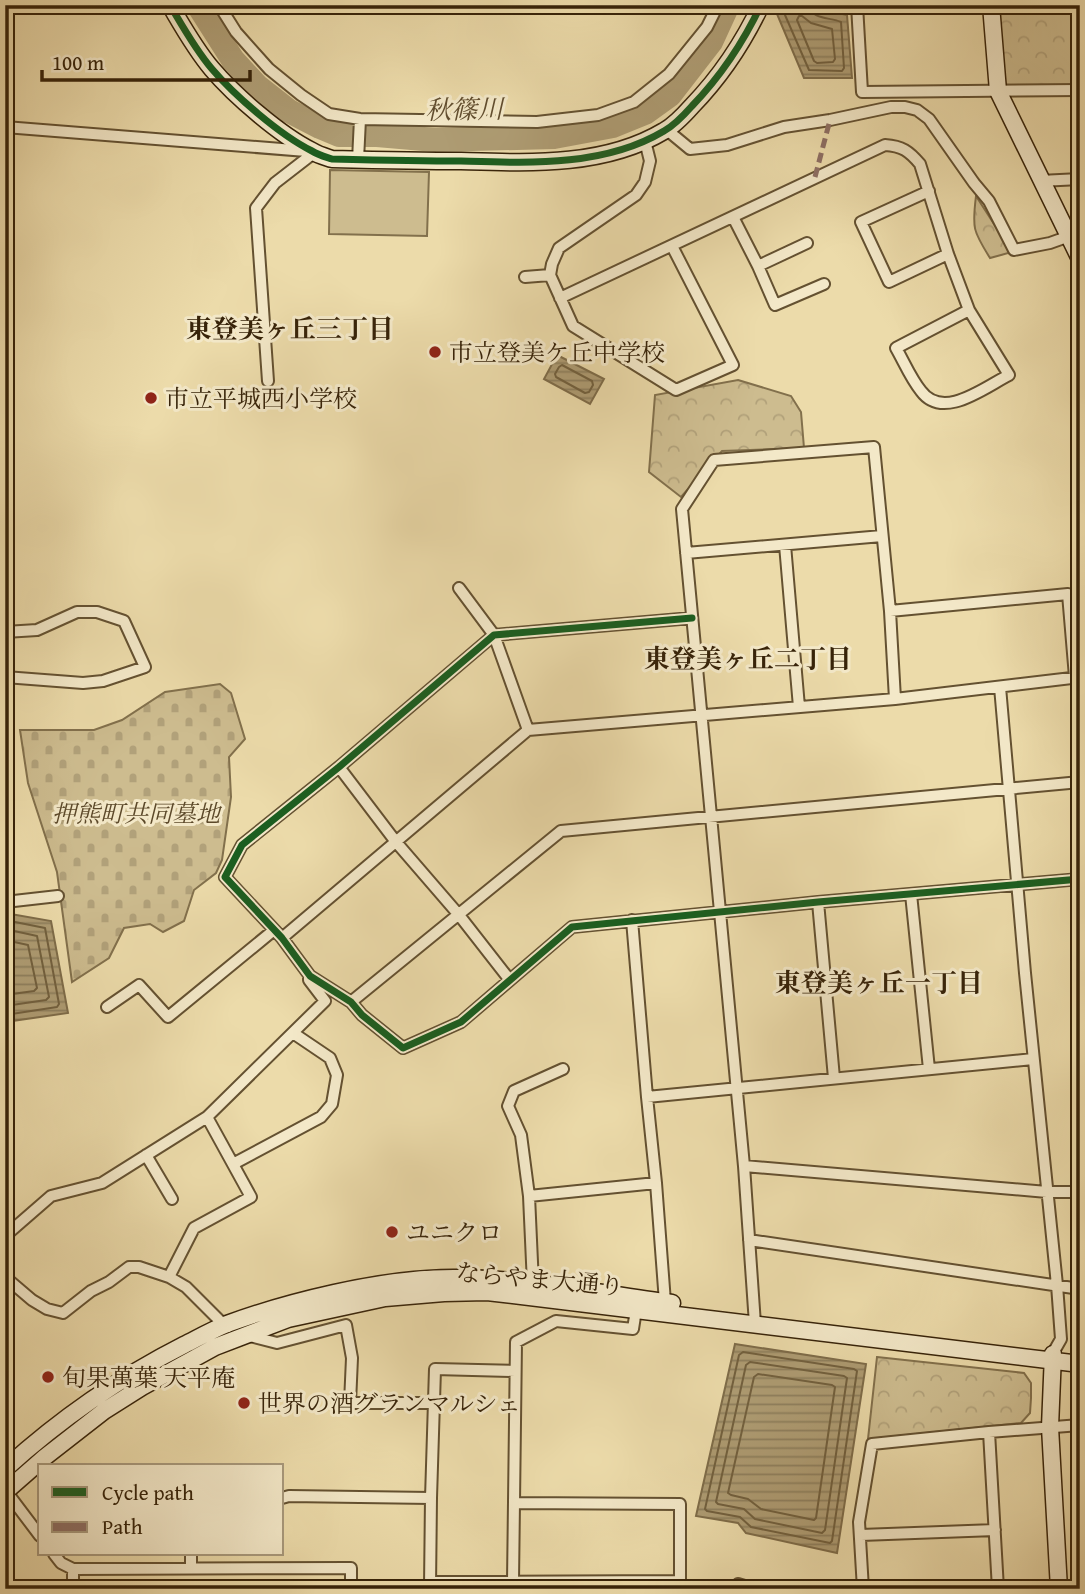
<svg xmlns="http://www.w3.org/2000/svg" width="1085" height="1594" font-family="'Gentium Book Plus','Noto Serif JP',serif">
<style>
.cemetery{fill:url(#cemetery-stones);stroke:#82704c;stroke-width:2}
.park{fill:url(#park-crowns);stroke:#82704c;stroke-width:2}
.garden{fill:#cdbc8f;stroke:#82704c;stroke-width:2}
.water{fill:url(#water-rules);stroke:#7e6c49;stroke-width:2}
.lines{fill:none;stroke-linecap:round;stroke-linejoin:round}
.shore{stroke:#72603e;stroke-width:2}
.river{stroke:#ae9c73;stroke-width:24}
.street-casing{stroke:#645131;stroke-width:14}
.secondary-casing{stroke:#372309;stroke-width:19}
.street{stroke:#f3e8c8;stroke-width:10}
.secondary{stroke:#f3e8c8;stroke-width:16}
.quiet{stroke:#8d6e63;stroke-width:5;stroke-dasharray:10 5;stroke-linecap:butt}
.cycleway-casing{stroke:#f3e8c8;stroke-width:11}
.cycleway{stroke:#1b5e20;stroke-width:7}
.poi-dot{fill:#8f2418;stroke:#f3e8c8;stroke-width:2.5}
.labels{text-anchor:middle;dominant-baseline:central;stroke-width:6;stroke-linejoin:round;paint-order:stroke}
.poi-label{font-size:24px;fill:#372309;stroke:#f3e8c8;text-anchor:start}
.park-label{font-size:24px;font-style:italic;fill:#5c492a;stroke:#f3e8c8}
.street-label{font-size:24px;fill:#372309;stroke:#f3e8c8}
.water-label{font-size:26px;font-style:italic;fill:#614d2e;stroke:#f3e8c8}
.neighbourhood-label{font-size:26px;font-weight:bold;fill:#372309;stroke:#f3e8c8}
</style>
<defs>
<pattern id="cemetery-stones" width="16" height="16" patternUnits="userSpaceOnUse" patternTransform="scale(1.75)"><rect width="16" height="16" fill="#cdbc8f"/><path d="M2 7V4a2 2 0 0 1 4 0v3zM10 15v-3a2 2 0 0 1 4 0v3z" fill="#b1a17a"/></pattern>
<pattern id="park-crowns" width="20" height="18" patternUnits="userSpaceOnUse" patternTransform="scale(1.75)"><rect width="20" height="18" fill="#cdbc8f"/><path d="M2 6a3 3 0 1 1 6 0M12 15a3 3 0 1 1 6 0" fill="none" stroke="#b1a17a"/></pattern>
<pattern id="water-rules" width="6" height="5" patternUnits="userSpaceOnUse" patternTransform="scale(1.75)"><rect width="6" height="5" fill="#ae9c73"/><path d="M0 2.5h6" fill="none" stroke="#8e7f5d"/></pattern>
</defs>
<rect width="100%" height="100%" fill="#ecdbaa"/>
<filter id="stains"><feTurbulence type="fractalNoise" baseFrequency=".00286" numOctaves="4"/><feColorMatrix values="0 0 0 0 .2 0 0 0 0 .09 0 0 0 0 .02 0 0 0 .5 -.17"/></filter>
<radialGradient id="worn" r=".72"><stop offset=".6" stop-color="#630" stop-opacity="0"/><stop offset="1" stop-color="#630" stop-opacity=".3"/></radialGradient>
<path class="cemetery" d="M 220,684 L 231,693 L 245,739 L 229,757 L 231,797 L 222,860 L 216,873 L 194,890 L 184,921 L 163,932 L 150,924 L 124,928 L 109,958 L 72,982 L 57,872 L 28,783 L 20,730 L 94,730 L 122,720 L 165,692 Z"/>
<path class="park" d="M 1080,12 L 1080,86 L 1001,87 L 1000,13 Z
M 976,196 L 1012,252 L 990,258 C 973,231 972,228 976,196 Z
M 738,380 L 791,396 L 801,412 L 804,448 L 722,451 L 681,497 L 649,472 L 655,395 Z
M 877,1357 L 1024,1373 L 1031,1383 L 1031,1398 L 1030,1413 L 1021,1423 L 868,1439 Z"/>
<path class="garden" d="M 330,170 L 429,172 L 427,236 L 329,234 Z"/>
<path class="water" d="M 781,5 L 800,5 L 847,15 L 852,78 L 804,78 L 777,14 Z
M 557,355 L 604,379 L 590,404 L 544,379 Z
M 5,913 L 51,921 L 68,1013 L 5,1022 Z
M 735,1344 L 866,1364 L 837,1553 L 746,1533 L 738,1523 L 696,1516 Z"/>
<g class="lines">
<path class="shore" d="M 787,5 L 785,15 L 809,70 L 842,71 L 844,68 L 841,22 C 830,17 811,20 809,5
M 799,16 L 802,16 L 811,23 L 832,29 L 835,59 L 833,62 L 817,63 L 814,61 L 797,20 Z
M 562,365 L 592,381 L 593,385 L 589,392 L 585,393 L 556,377 L 555,374 L 559,367 Z
M 5,920 L 45,928 L 59,1004 L 57,1007 L 5,1015
M 5,929 L 37,936 L 49,997 L 46,1000 L 5,1006
M 5,940 L 28,945 L 37,988 L 34,991 L 5,995
M 743,1352 L 854,1369 L 857,1371 L 832,1541 L 830,1543 L 751,1527 L 740,1517 L 707,1511 L 705,1509 L 739,1355 Z
M 750,1362 L 844,1376 L 847,1378 L 825,1530 L 822,1533 L 755,1519 L 744,1509 L 718,1504 L 716,1502 L 746,1365 Z
M 758,1374 L 832,1385 L 835,1387 L 816,1518 L 814,1520 L 761,1509 L 748,1499 L 731,1495 L 728,1493 L 754,1377 Z"/>
<path class="river" d="M 198,5 L 233,60 L 257,86 L 289,111 L 320,127 L 339,135 L 377,135 L 435,140 L 554,137 L 613,126 L 645,113 L 670,95 L 711,42 L 728,5"/>
<g class="street-casing">
<path id="street" d="M 219,5 L 236,32 L 269,69 L 301,95 L 329,114 L 360,119 L 537,122 L 598,115 L 634,102 L 669,74 L 707,27 L 718,5
M 856,5 L 894,5
M 857,5 L 862,92 L 1080,90
M 5,127 L 306,151
M 667,130 L 690,149 L 727,145 L 784,127 L 830,120 L 891,107 L 905,107 L 917,110 L 929,119 L 974,183 L 989,201 L 1014,250 L 1050,243 L 1064,238
M 645,141 L 650,161 L 645,182 L 636,195 L 559,248 L 552,264 L 550,275 L 573,326 L 676,390 L 733,365 L 672,246
M 358,160 L 360,119
M 1040,181 L 1080,179
M 929,191 L 861,222 L 889,282 L 948,254
M 733,217 L 758,266 L 775,305 L 824,284
M 758,266 L 807,243
M 525,277 L 550,275
M 560,298 L 885,145 C 902,146 909,151 920,164 L 948,254 L 969,310 L 1009,375 C 985,387 943,421 921,391 C 911,379 904,362 896,348 L 969,310
M 268,381 L 256,208 L 275,183 L 315,152
M 785,545 L 799,707
M 686,553 L 882,536
M 459,588 L 494,635 L 528,730
M 890,611 L 1068,594 L 1075,677
M 692,618 L 494,635 L 339,767 L 242,845 L 225,877 L 282,938 L 310,976 L 351,1002 L 362,1015 L 403,1048 L 461,1022 L 572,927 L 818,902 L 1080,879
M 5,632 L 37,630 L 77,612 L 97,612 L 124,621 L 145,667 L 103,681 L 83,683 L 5,677
M 1000,687 L 1025,973 L 1057,1285 L 1061,1339 L 1053,1353
M 339,767 L 396,842 L 459,915 L 509,979
M 911,894 L 929,1069
M 5,902 L 58,896
M 818,902 L 834,1078
M 632,920 L 647,1097 L 656,1183 L 665,1302 L 664,1308
M 282,938 L 528,730 L 895,699 L 1080,677
M 351,1002 L 561,831 L 1080,782
M 107,1007 L 139,985 L 168,1017 L 274,930
M 647,1097 L 1033,1059
M 146,1155 L 172,1199
M 233,1164 L 321,1117 L 332,1104 L 337,1075 L 330,1058 L 293,1033
M 744,1166 L 1047,1192 L 1080,1192
M 529,1196 L 656,1183
M 5,1236 L 51,1196 L 102,1183 L 207,1117 L 325,1001 L 309,980 L 309,978
M 749,1240 L 1080,1289
M 5,1277 L 32,1300 L 47,1309 L 63,1313 L 91,1291 L 109,1282 L 129,1267 L 139,1267 L 169,1277 L 186,1287 L 224,1325 L 228,1327
M 169,1277 L 194,1228 L 251,1197 L 207,1117
M 533,1284 L 529,1196 L 521,1135 L 508,1106 L 514,1091 L 563,1069
M 755,1324 L 744,1166 L 682,509 L 714,460 L 874,447 L 890,611 L 895,699
M 246,1335 L 277,1343 L 346,1325 L 352,1358 L 350,1403 L 434,1403
M 989,1432 L 998,1589
M 6,1491 L 40,1536
M 282,1498 L 289,1496 L 431,1498
M 861,1535 L 995,1530
M 54,1554 L 61,1563 L 73,1569
M 191,1568 L 191,1554
M 431,1582 L 680,1581 L 680,1504 L 514,1503
M 513,1582 L 516,1342 L 556,1321 L 633,1329 L 636,1310
M 430,1587 L 431,1498 L 435,1369 L 515,1371
M 73,1589 L 73,1569 L 351,1568 L 351,1589
M 736,1589 L 738,1584 L 755,1589
M 863,1589 L 859,1522 L 872,1444 L 989,1432 L 1080,1425"/>
</g>
<g class="secondary-casing">
<path id="secondary" d="M 170,5 C 183,27 195,49 212,69 C 235,96 280,135 312,151 C 318,155 326,157 332,159 C 375,160 418,161 461,161 C 528,163 604,167 664,131 C 675,125 684,115 692,106 C 721,76 743,43 761,5
M 991,5 L 998,91 L 1080,259
M 1053,1354 L 1050,1427 L 1059,1589
M 5,1469 C 60,1419 117,1379 184,1345 C 198,1338 212,1330 227,1324 C 262,1311 298,1301 334,1293 C 375,1284 418,1277 461,1278 C 531,1279 602,1294 672,1303
M 5,1492 L 45,1457 L 104,1411 L 142,1387 L 215,1347 L 288,1319 L 385,1298 L 444,1293 L 487,1292 L 1080,1364"/>
</g>
<use href="#street" class="street"/>
<use href="#secondary" class="secondary"/>
<path class="quiet" d="M 815,177 L 830,120"/>
<g class="cycleway-casing">
<path id="cycleway" d="M 170,5 C 183,27 195,49 212,69 C 235,96 280,135 312,151 C 318,155 326,157 332,159 C 375,160 418,161 461,161 C 528,163 604,167 664,131 C 675,125 684,115 692,106 C 721,76 743,43 761,5
M 692,618 L 494,635 L 339,767 L 242,845 L 225,877 L 282,938 L 310,976 L 351,1002 L 362,1015 L 403,1048 L 461,1022 L 572,927 L 818,902 L 1080,879"/>
</g>
<use href="#cycleway" class="cycleway"/>
</g>
<g class="poi-dot">
<circle cx="435" cy="352" r="7"/>
<circle cx="151" cy="398" r="7"/>
<circle cx="392" cy="1232" r="7"/>
<circle cx="48" cy="1377" r="7"/>
<circle cx="244" cy="1403" r="7"/>
</g>
<g class="labels">
<g class="poi-label">
<text x="449" y="352">市立登美ケ丘中学校</text>
<text x="165" y="398">市立平城西小学校</text>
<text x="406" y="1232">ユニクロ</text>
<text x="62" y="1377">旬果萬葉 天平庵</text>
<text x="258" y="1403">世界の酒グランマルシェ</text>
</g>
<g class="park-label">
<text x="136" y="813">押熊町共同墓地</text>
</g>
<g class="street-label">
<text transform="translate(540 1279) rotate(5)">ならやま大通り</text>
</g>
<g class="water-label">
<text transform="translate(464 109) rotate(-1)">秋篠川</text>
</g>
<g class="neighbourhood-label">
<text x="290" y="328">東登美ヶ丘三丁目</text>
<text x="748" y="658">東登美ヶ丘二丁目</text>
<text x="879" y="982">東登美ヶ丘一丁目</text>
</g>
</g>
<rect width="1085" height="1594" fill="none" stroke="#ecdbaa" stroke-width="28"/>
<rect x="7" y="7" width="1071" height="1580" fill="none" stroke="#372309" stroke-width="3.5"/>
<rect x="14" y="14" width="1057" height="1566" fill="none" stroke="#372309" stroke-width="2"/>
<rect x="38" y="1464" width="245" height="91" fill="#f3e8c8" stroke="#a8997c" stroke-width="2"/>
<rect x="52" y="1487" width="35" height="10" fill="#1b5e20" stroke="#a8997c" stroke-width="2"/>
<text x="102" y="1500" font-size="21" fill="#372309">Cycle path</text>
<rect x="52" y="1522" width="35" height="10" fill="#8d6e63" stroke="#a8997c" stroke-width="2"/>
<text x="102" y="1534" font-size="21" fill="#372309">Path</text>
<path d="M42 70v10h208v-10" fill="none" stroke="#372309" stroke-width="3.5"/>
<text x="52" y="70" font-size="21" fill="#372309" stroke="#f3e8c8" stroke-width="5" paint-order="stroke">100 m</text>
<rect width="100%" height="100%" filter="url(#stains)"/>
<rect width="100%" height="100%" fill="url(#worn)"/>
</svg>
